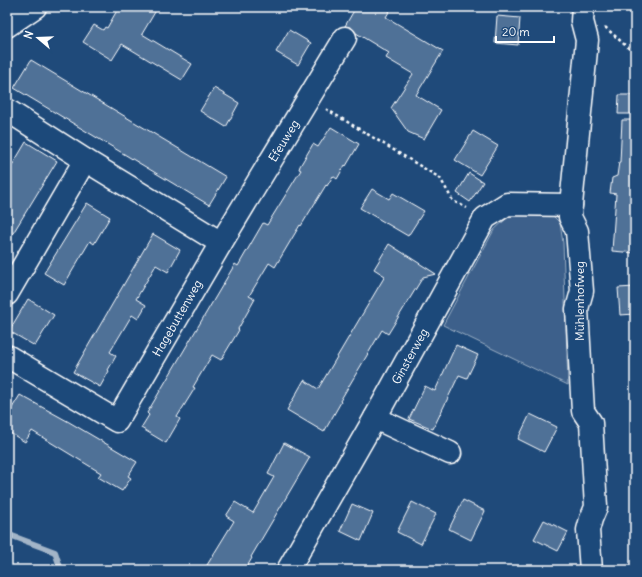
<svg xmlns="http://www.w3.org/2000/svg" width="642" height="577" font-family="Delius,sans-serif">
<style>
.green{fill:#3c618b;stroke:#9eb0c5}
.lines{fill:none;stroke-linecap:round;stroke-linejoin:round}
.stream{stroke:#a3b5c8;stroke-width:6}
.building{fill:#507197;stroke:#fff}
.minor-casing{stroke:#fff;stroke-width:25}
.path{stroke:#fff;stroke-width:2.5;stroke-dasharray:3 3;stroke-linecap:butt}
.minor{stroke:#1f4a7a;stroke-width:22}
.labels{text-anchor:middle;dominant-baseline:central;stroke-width:3;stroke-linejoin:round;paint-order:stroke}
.street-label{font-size:12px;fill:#fff;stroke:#1f4a7a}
</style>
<rect width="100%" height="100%" fill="#1f4a7a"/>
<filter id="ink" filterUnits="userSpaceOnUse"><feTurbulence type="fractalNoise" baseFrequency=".025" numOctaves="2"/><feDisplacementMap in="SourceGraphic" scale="8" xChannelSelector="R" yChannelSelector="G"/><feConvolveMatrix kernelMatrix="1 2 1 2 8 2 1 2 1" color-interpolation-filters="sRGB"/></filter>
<g filter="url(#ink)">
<path class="green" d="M 519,212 L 551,214 L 560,223 L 563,243 L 568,385 L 443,325 L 494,230 L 506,219 Z"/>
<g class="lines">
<path class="stream" d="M 7,534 L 55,552 L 61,570"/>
</g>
<path class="building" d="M 119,7 L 158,7 L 142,34 L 192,64 L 182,80 L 122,44 L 112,60 L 83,42 L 94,25 L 103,30 L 105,27 L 107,28 Z
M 356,7 L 392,7 L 386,17 L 443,51 L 416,95 L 441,110 L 424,139 L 408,132 L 391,108 L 413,74 L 386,58 L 389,53 L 356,33 L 352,28 L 345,26 Z
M 497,16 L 520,18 L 518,45 L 495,43 Z
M 289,30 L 311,43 L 298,65 L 276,52 Z
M 31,60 L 226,177 L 209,205 L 14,88 Z
M 214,88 L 239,103 L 226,127 L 200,111 Z
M 619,95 L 635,95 L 635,114 L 618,114 Z
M 622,120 L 635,120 L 635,253 L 612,251 L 616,194 L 610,193 L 612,178 L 617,176 L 619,162 L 620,162 Z
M 331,127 L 359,144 L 346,166 L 345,165 L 337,179 L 333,176 L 327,186 L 326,185 L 301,226 L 300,225 L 275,267 L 269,263 L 249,296 L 255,299 L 238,329 L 239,330 L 221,360 L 212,355 L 193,387 L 195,388 L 177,417 L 180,419 L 166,443 L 141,428 L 149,415 L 147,413 L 235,264 L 238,266 L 263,223 L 267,225 L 301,170 L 299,169 L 300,166 L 313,144 L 318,147 Z
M 473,131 L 498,146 L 480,175 L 455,160 Z
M 26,142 L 57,161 L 7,243 L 7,174 Z
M 469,173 L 483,182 L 470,202 L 457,193 Z
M 372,189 L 389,199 L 393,193 L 424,211 L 408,236 L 360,208 Z
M 87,203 L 110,217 L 94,244 L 90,241 L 64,285 L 44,273 Z
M 153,234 L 180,250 L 168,272 L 156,265 L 136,299 L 146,305 L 138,319 L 132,315 L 110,352 L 116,356 L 108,370 L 109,371 L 100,387 L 73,372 Z
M 389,244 L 436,274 L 423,277 L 388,334 L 382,330 L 340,401 L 341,402 L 324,432 L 287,410 L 304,380 L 318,389 L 385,276 L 374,269 Z
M 635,287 L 635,314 L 620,315 L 618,288 Z
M 28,299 L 54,315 L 35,346 L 9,331 Z
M 456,345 L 478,355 L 467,378 L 459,375 L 433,429 L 409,419 L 425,386 L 435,391 Z
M 20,395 L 69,422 L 137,462 L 128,476 L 131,478 L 122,491 L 98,477 L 101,473 L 32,431 L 25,442 L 7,431 L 7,416 Z
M 530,414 L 557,427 L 544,452 L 518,439 Z
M 284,443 L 310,457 L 251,557 L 252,558 L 245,570 L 204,570 L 234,521 L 226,516 L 235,502 L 253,513 L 274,477 L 268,474 Z
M 463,500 L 485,511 L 471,540 L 449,529 Z
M 412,502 L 436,514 L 421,544 L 397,532 Z
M 352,504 L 373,513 L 361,541 L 340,531 Z
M 544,520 L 568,532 L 558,551 L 534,539 Z"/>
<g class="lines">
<g class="minor-casing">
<g id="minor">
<path d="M 583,7 L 582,21 L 587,40 L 571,205 L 570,217 L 577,231 L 582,291 L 577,309 L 583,411 L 591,423 L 596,507 L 591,519 L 588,530 L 591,570"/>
<path d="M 7,26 L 35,7"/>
<path d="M 7,110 L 85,160 L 221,243 L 117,421 L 7,356"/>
<path id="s1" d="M 221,243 L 345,38"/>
<path d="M 7,294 L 85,160"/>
<path d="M 375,418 L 450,453"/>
<path id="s2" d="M 288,570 L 375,418 L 485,218 L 507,204 L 571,205"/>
</g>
</g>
<path class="path" d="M 605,27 L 635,54
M 326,109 L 440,178 L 453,201 L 467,208"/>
<use href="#minor" class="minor"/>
</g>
</g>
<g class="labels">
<g class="street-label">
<text stroke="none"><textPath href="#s1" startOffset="120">Efeuweg</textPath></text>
<text transform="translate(579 301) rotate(-90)">Mühlenhofweg</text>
<text transform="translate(177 318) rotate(-60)">Hagebuttenweg</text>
<text stroke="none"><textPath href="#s2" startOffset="246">Ginsterweg</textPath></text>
</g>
</g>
<rect width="642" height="577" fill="none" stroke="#1f4a7a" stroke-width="24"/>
<rect x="12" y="12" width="618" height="553" fill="none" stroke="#fff" stroke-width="1.5" filter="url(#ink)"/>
<g transform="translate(38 38) rotate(289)" stroke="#1f4a7a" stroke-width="3" paint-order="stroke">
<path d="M0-3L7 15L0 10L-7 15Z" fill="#ffffff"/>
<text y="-6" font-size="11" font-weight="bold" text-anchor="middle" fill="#ffffff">N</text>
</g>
<path d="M496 36v6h58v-6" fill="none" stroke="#ffffff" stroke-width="2"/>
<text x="502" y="36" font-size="12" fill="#ffffff" stroke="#1f4a7a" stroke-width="3" paint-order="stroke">20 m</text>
</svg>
